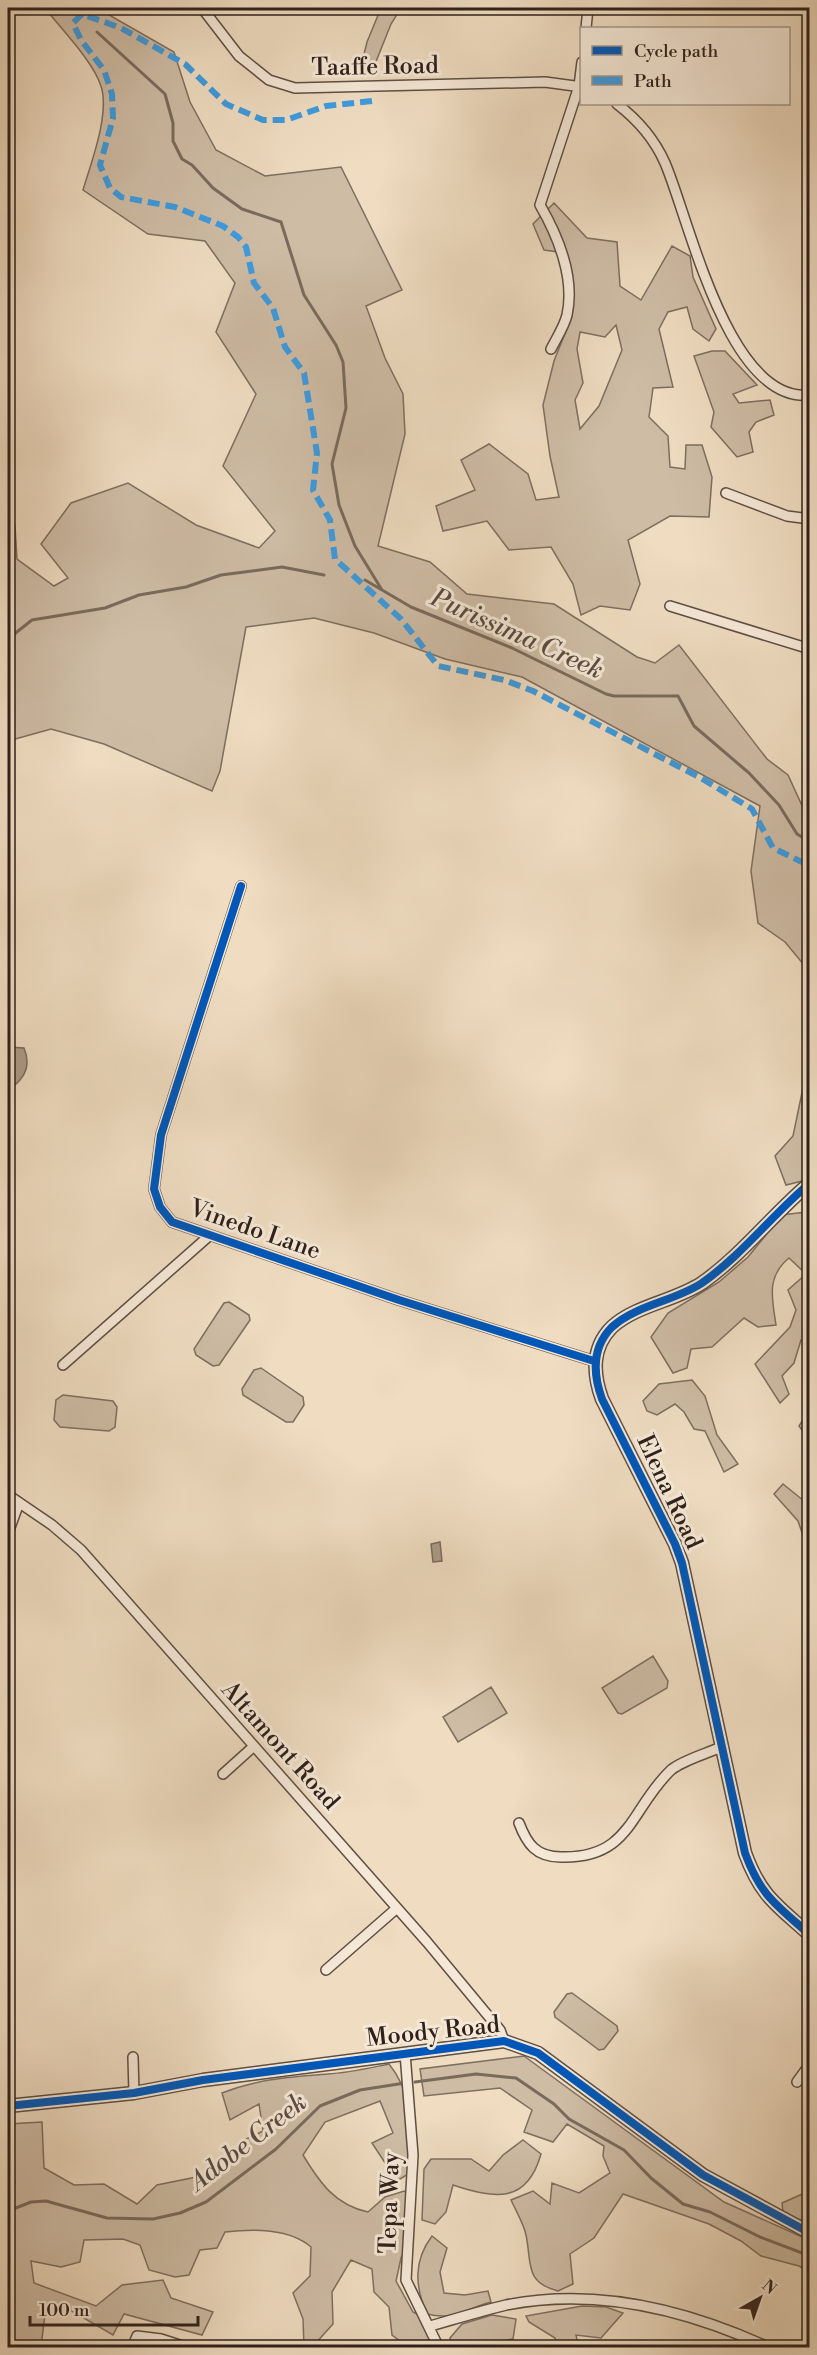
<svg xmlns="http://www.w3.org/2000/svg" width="817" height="2355" font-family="'Libre Bodoni',serif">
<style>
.green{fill:#cebca5;stroke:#7e6e60;stroke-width:1.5;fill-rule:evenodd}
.water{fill:#ad9c89;stroke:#7a6a5d;stroke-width:1.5}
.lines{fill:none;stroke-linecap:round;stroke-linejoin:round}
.stream{stroke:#7a6a5d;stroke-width:3}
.minor-casing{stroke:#5e4f44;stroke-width:12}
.tertiary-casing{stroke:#5e4f44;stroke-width:15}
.minor{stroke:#f5e8d7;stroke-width:9}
.tertiary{stroke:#f5e8d7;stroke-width:12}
.quiet{stroke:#3d9bdf;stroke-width:6;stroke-dasharray:12 6;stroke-linecap:butt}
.cycleway-casing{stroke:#f5e8d7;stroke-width:11}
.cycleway{stroke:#0057b8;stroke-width:8}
.labels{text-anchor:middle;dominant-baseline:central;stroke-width:6;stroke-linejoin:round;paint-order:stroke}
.street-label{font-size:24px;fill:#2e201b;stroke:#f5e8d7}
.water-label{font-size:26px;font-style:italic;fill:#5a4b42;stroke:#f5e8d7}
</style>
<rect width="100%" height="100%" fill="#efdcc1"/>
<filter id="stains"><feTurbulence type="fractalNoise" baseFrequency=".00333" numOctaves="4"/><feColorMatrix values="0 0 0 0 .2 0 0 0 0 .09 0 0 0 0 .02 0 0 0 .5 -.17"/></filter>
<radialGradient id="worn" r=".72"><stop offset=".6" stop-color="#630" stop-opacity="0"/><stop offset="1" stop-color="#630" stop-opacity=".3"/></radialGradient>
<path class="green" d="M 45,8 L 97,8 L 174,52 L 190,102 L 216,150 L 265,176 L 341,167 L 402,290 L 366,306 L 385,358 L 403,394 L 405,434 L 378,546 L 430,562 L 467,594 L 554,604 L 637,657 L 655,663 L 679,645 L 767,759 L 788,775 L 809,821 L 809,971 L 785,942 L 758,923 L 751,871 L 760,806 L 522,677 L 445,659 L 374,633 L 314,618 L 246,627 L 220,771 L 212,791 L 104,744 L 51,729 L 8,741 L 8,535 L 15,526 L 17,559 L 54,586 L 68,578 L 41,544 L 71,503 L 128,483 L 196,525 L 259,548 L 275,531 L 223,466 L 256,394 L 216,332 L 235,283 L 205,241 L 148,234 L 83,190 C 91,163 110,114 101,86 C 93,61 61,29 45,8 Z
M 381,8 L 401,8 L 391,24 L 373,69 L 360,70 L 367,42 Z
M 554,203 L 587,238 L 617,242 L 620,286 L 641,300 L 672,246 L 690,256 L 693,277 L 716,329 L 709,341 L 693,329 L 687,307 L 668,312 L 659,329 L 673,387 L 653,388 L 649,417 L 668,436 L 670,467 L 685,469 L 686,445 L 702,445 L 712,477 L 709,517 L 670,516 L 628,540 L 640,584 L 630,610 L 600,606 L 581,615 L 573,584 L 551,547 L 509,550 L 487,521 L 443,531 L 436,506 L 475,490 L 461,460 L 489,444 L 528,474 L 536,500 L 559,497 L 550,456 L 543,405 L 554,361 L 572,316 L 566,253 L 544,250 L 533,224 ZM 616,325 L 622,350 L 599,406 L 580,429 L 575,400 L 583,383 L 577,349 L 580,332 L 605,337 Z
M 712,351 L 725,351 L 757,385 L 733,394 L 739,403 L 770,400 L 774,415 L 756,422 L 749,432 L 753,452 L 737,457 L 711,427 L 714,412 L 694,356 Z
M 809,1059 L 809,1168 L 802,1181 L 786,1185 L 775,1156 L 793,1136 Z
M 806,1212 L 809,1213 L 809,1342 L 801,1340 L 794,1363 L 782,1376 L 789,1394 L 780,1403 L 755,1364 L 790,1327 L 796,1310 L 788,1290 L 806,1274 L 789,1258 C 766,1277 772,1298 776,1325 L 758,1327 L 744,1318 L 712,1347 L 691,1349 L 687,1368 L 673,1373 L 651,1337 L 668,1313 L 719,1282 L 748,1257 L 782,1215 Z
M 229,1302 L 249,1315 L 250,1320 L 219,1365 L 213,1366 L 196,1355 L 194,1349 L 224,1303 Z
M 261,1368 L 303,1397 L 304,1405 L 293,1422 L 286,1422 L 243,1395 L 242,1389 L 254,1370 Z
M 692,1380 L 705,1396 L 717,1435 L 738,1464 L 724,1472 L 705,1431 L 694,1429 L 684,1412 L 675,1404 L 657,1415 L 647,1411 L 643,1401 L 659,1384 Z
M 63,1395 L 113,1401 L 117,1407 L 115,1427 L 109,1431 L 60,1427 L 54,1420 L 56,1400 Z
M 809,1410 L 809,1448 L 809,1440 L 799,1426 Z
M 783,1484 L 809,1505 L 809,1553 L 798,1521 L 774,1494 Z
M 653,1656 L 668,1681 L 667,1688 L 622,1714 L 618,1713 L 602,1688 Z
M 491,1687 L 507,1713 L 458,1742 L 443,1717 Z
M 572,1993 L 617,2026 L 618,2031 L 604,2049 L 599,2050 L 555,2017 L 554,2012 L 567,1994 Z
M 524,2056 L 724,2202 L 809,2240 L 809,2272 L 799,2266 L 761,2256 L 741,2241 L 709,2224 L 623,2194 L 594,2238 L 570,2254 L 573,2284 L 558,2291 C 524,2282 532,2263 526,2235 C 524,2224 516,2211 511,2200 L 533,2191 L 550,2204 L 552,2183 L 579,2193 L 610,2173 L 603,2156 L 604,2146 L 567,2124 L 553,2142 L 524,2132 L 532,2110 L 500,2088 L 424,2096 L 420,2069 Z
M 389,2064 C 414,2094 412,2134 413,2171 L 397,2181 L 372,2143 L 393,2133 L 380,2101 L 325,2122 L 303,2155 C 320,2183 335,2205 368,2212 L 385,2197 L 404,2191 L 412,2198 L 409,2241 L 401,2258 L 396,2281 L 413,2312 L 428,2320 L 429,2347 L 408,2347 L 392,2335 L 389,2307 L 374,2292 L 372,2269 L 351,2260 L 332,2292 L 333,2324 L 315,2344 L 316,2347 L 304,2347 L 303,2319 L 293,2293 L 310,2276 L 311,2247 C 289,2228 253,2229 225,2232 L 217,2248 L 200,2250 L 189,2275 L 175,2277 L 149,2270 L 140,2245 L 123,2239 L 84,2240 L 80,2262 L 61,2267 L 31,2261 L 34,2283 L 96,2306 L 122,2285 L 163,2280 L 171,2298 L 213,2312 L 202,2335 L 124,2314 L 113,2335 L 65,2307 L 46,2306 L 41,2347 L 8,2347 L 8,2185 L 15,2184 L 8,2124 L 42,2122 L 44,2168 L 74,2185 L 104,2184 L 137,2204 L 157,2185 L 211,2174 L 236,2161 L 246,2139 L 263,2131 L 259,2104 L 230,2120 L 222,2093 C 257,2079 291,2077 328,2074 C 348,2073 369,2068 389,2064 Z
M 523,2140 L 541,2154 C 527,2204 495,2199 453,2185 L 446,2212 L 435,2224 L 422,2220 L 424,2169 L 431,2159 L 471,2159 L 489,2171 L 503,2155 Z
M 809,2191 L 809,2224 L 783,2212 L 782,2203 Z
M 432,2236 L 447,2248 L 440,2272 L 444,2293 L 465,2295 L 488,2291 L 491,2302 C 465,2309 453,2321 427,2314 C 415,2287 413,2261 432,2236 Z
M 582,2306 L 606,2307 L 623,2313 L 601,2338 L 576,2335 L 579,2348 L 557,2347 L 555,2338 L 529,2322 L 526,2316 Z
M 492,2315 L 516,2319 L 513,2339 L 484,2344 L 483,2347 L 452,2347 L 450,2338 L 462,2324 Z"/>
<path class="water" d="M 8,1047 L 24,1048 C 32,1067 24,1080 8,1090 Z
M 440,1542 L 442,1561 L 433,1562 L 431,1544 Z"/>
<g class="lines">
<path class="stream" d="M 97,32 L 165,94 L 173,123 L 173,141 L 182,159 L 192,165 L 213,188 L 242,209 L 281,222 L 304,295 L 336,345 L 343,362 L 346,408 L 332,464 L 339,505 L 355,546 L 382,590
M 365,580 L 411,607 L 512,648 L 606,694 L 614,696 L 678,696 L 694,726 L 749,773 L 779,805 L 797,834 L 810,842
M 8,639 L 32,620 L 105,608 L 139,595 L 186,587 L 221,575 L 282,567 L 324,575
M 415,2082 L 476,2074 L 516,2078 L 554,2104 L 569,2119 L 624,2150 L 651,2178 L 683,2204 L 710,2212 L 760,2237 L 810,2256
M 8,2211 L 31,2202 L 46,2201 L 107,2218 L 153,2219 L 180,2213 L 206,2202 L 276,2149 L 320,2106 L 360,2090 L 405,2083"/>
<g class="minor-casing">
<path id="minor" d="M 202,8 L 239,56 L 269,80 L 295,88 L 545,82 L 582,87
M 586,28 L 588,8
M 617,104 C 638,120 654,138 665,163 C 689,218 728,404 810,395
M 551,349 C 556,339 564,327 567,315 C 575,278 558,236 540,205 L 579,86 L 582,62
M 726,493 L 787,516 L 810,519
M 670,606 L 810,649
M 241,886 L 161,1135 L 154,1189 L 160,1207 L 172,1222 L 399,1300 L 594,1361
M 63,1365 L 209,1236
M 8,1495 L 52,1525 L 81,1550 L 427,1942 L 500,2030 L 504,2041
M 8,1533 L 19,1503
M 8,1564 L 8,1571
M 223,1774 L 253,1747
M 519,1823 C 527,1844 536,1857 561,1857 C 631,1859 630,1809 671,1770 C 683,1760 706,1754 721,1747
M 326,1970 L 397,1908
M 405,2053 L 413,2155 L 406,2280 L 439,2348
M 133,2057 L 134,2093
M 797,2082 L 810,2064
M 430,2326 C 455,2319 481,2311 506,2305 C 596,2287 688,2310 770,2348
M 132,2348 L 137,2336 L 161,2339 L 189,2348"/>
</g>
<g class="tertiary-casing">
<path id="tertiary" d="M 810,1183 C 773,1214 742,1255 702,1283 C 675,1301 636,1305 612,1327 C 591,1348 593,1374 602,1399 L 675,1544 L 682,1563 L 745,1853 C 761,1897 777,1905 810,1935
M 8,2106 L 134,2093 L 203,2080 L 504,2041 L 538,2053 L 703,2175 L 810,2233"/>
</g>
<use href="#minor" class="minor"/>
<use href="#tertiary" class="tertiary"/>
<path class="quiet" d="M 372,101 L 326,106 L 286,120 L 263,120 L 226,104 L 185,64 L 121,28 L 82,14 L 73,23 L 81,40 L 104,70 L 112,94 L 113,118 L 100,165 L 110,188 L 121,197 L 175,207 L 223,226 L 238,237 L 246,247 L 254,283 L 273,308 L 285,347 L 304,373 L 317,453 L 313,490 L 330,520 L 335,559 L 401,619 L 438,666 L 504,680 L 533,691 L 701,778 L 752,809 L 773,848 L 810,866"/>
<g class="cycleway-casing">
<path id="cycleway" d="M 241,886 L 161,1135 L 154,1189 L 160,1207 L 172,1222 L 399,1300 L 594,1361
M 810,1183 C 773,1214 742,1255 702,1283 C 675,1301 636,1305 612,1327 C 591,1348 593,1374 602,1399 L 675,1544 L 682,1563 L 745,1853 C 761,1897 777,1905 810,1935
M 8,2106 L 134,2093 L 203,2080 L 504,2041 L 538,2053 L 703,2175 L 810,2233"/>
</g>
<use href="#cycleway" class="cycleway"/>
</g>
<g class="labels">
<g class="street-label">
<text transform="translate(375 67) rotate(-1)">Taaffe Road</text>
<text transform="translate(255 1230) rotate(19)">Vinedo Lane</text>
<text transform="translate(669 1492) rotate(65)">Elena Road</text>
<text transform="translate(280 1746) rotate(48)">Altamont Road</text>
<text transform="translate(433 2032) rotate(-6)">Moody Road</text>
<text transform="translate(390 2203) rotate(-88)">Tepa Way</text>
</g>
<g class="water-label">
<text transform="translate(517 634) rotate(24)">Purissima Creek</text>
<text transform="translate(248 2142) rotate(-38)">Adobe Creek</text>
</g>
</g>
<rect width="817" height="2355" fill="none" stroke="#efdcc1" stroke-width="30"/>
<rect x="9" y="9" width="799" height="2337" fill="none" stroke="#2e201b" stroke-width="3"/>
<rect x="15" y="15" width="787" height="2325" fill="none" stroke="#2e201b" stroke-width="1.5"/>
<rect x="580" y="27" width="210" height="78" fill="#f5e8d7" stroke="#a5988c" stroke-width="1.5"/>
<rect x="592" y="46" width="30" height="9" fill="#0057b8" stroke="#a5988c" stroke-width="1.5"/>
<text x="634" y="57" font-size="18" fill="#2e201b">Cycle path</text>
<rect x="592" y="76" width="30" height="9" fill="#3d9bdf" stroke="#a5988c" stroke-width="1.5"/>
<text x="634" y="87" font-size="18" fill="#2e201b">Path</text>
<g transform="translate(760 2298) rotate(40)" stroke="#f5e8d7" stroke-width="4.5" paint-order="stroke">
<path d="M0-4.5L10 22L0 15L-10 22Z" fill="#2e201b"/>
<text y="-9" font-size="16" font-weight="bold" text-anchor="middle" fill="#2e201b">N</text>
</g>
<path d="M30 2316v9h168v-9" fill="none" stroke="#2e201b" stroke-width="3"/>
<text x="39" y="2316" font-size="18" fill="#2e201b" stroke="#f5e8d7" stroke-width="4.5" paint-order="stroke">100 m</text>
<rect width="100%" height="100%" filter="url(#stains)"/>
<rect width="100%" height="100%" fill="url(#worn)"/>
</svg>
